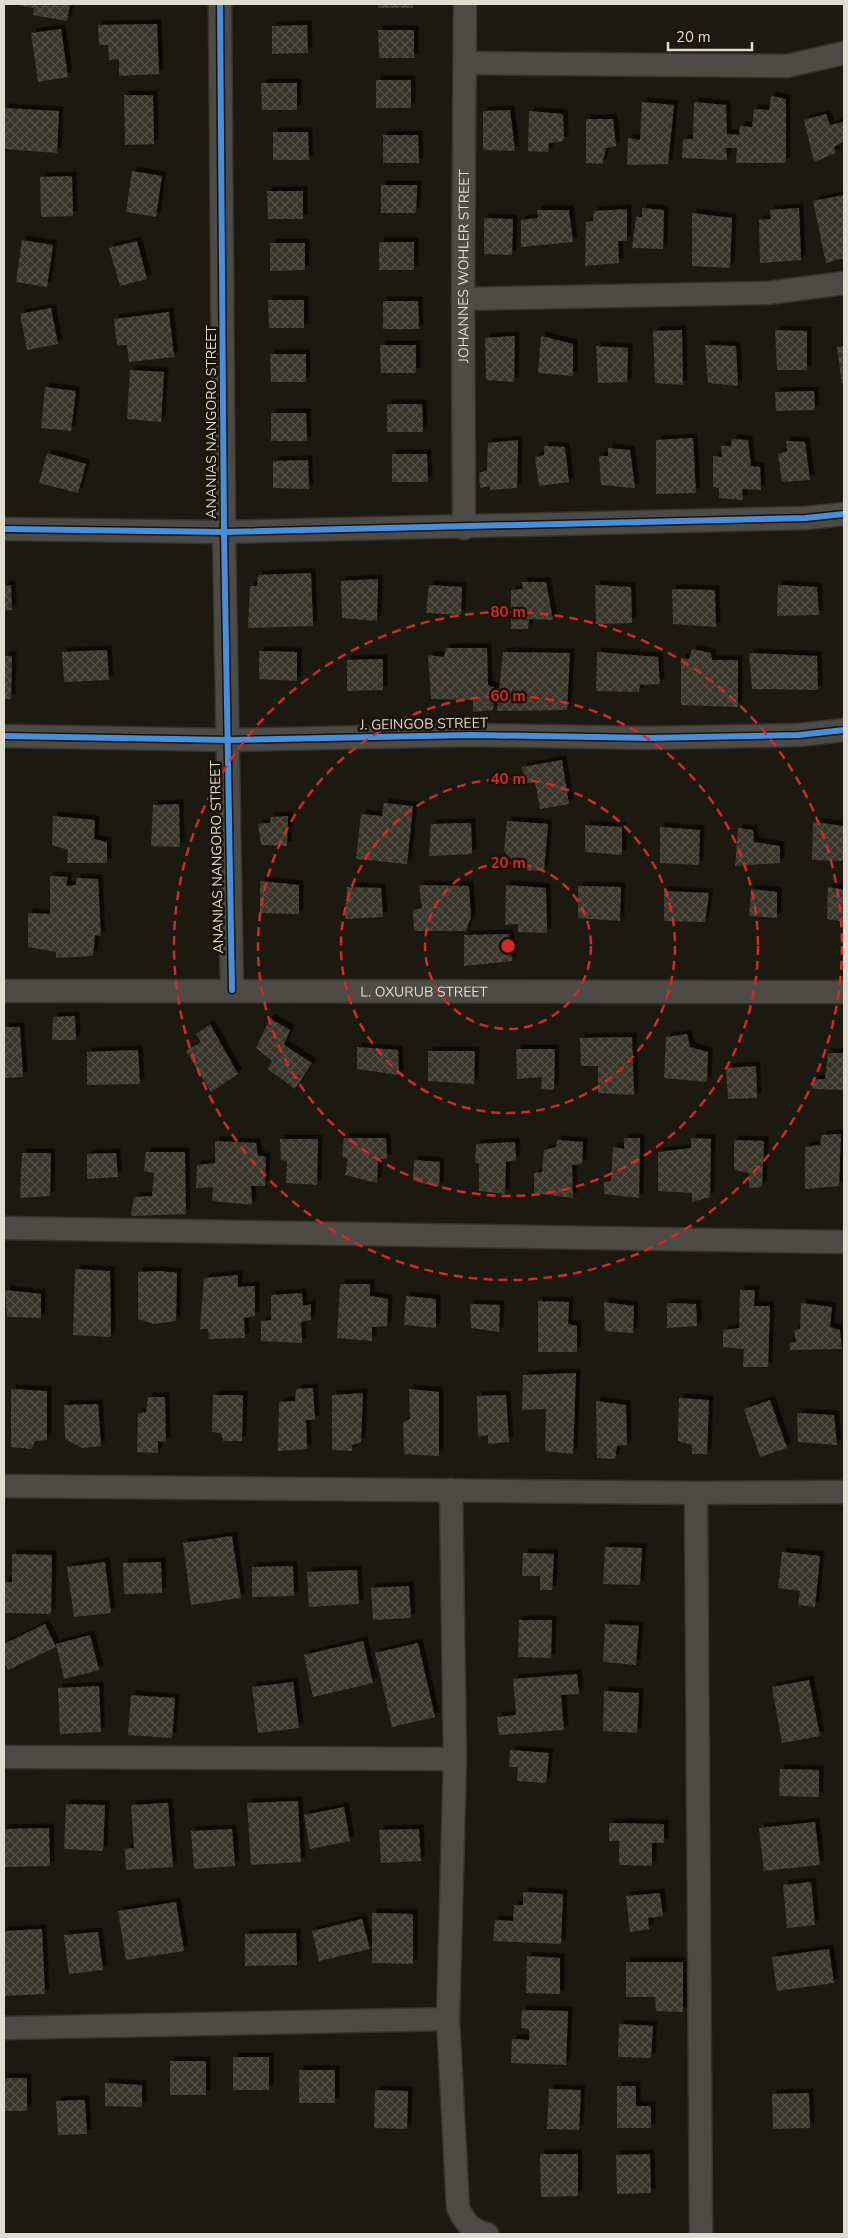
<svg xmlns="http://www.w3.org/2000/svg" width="848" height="2238" font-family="'Nunito Sans',sans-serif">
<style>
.building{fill:url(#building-cross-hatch);filter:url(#shadow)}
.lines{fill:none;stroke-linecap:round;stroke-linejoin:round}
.street-casing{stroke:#36342c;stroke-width:25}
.street{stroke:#4e4b47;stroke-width:22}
.cycleway-casing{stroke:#191403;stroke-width:9}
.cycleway{stroke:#468fdf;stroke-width:6}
.ring{fill:none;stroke:#d62828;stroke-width:2.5;stroke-dasharray:9 6}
.labels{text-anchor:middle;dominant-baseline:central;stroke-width:5;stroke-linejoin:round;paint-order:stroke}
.street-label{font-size:14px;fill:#dfdcd0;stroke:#191403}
.centre{fill:#d62828;stroke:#191403;stroke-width:2.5}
.ring-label{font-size:15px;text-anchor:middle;font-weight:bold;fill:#d62828;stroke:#191403;stroke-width:5;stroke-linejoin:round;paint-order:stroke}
</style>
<defs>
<pattern id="building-cross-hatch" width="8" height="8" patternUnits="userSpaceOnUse" patternTransform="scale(1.25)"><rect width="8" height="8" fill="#373529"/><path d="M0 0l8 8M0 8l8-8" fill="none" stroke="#545247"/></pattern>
<filter id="shadow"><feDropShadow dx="4.5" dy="-4.5" stdDeviation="0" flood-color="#0009"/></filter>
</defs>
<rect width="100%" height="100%" fill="#1c1a10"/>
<path class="building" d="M 18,4 L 70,4 L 67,21 L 33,15 L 34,8 L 18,5 Z
M 378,4 L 413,4 L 413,8 L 378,8 Z
M 157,24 L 159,74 L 119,76 L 119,59 L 109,60 L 108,45 L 99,45 L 98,25 Z
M 307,25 L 308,53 L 272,54 L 272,26 Z
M 61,29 L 68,77 L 38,82 L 31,33 Z
M 378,30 L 414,30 L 414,58 L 379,58 Z
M 376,80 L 411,80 L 411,108 L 376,108 Z
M 261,83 L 297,83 L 297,110 L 262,110 Z
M 124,95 L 153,95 L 154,144 L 125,145 Z
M 771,96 L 786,99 L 786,163 L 736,163 L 737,148 L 726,148 L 727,160 L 682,158 L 683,139 L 693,139 L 694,102 L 726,105 L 727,134 L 739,135 L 740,126 L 752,127 L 754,109 L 769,110 Z
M 642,102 L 674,105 L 668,164 L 627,165 L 628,138 L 640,140 Z
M 4,108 L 59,111 L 57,153 L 4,149 Z
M 510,110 L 515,151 L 483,150 L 483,111 Z
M 529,111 L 563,114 L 564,141 L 549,143 L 548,152 L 528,151 Z
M 826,114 L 830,125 L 844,122 L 844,141 L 834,147 L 836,153 L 814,162 L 804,120 Z
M 586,119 L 613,119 L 616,146 L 606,148 L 602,164 L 586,163 Z
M 273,132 L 308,132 L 309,160 L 273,160 Z
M 383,135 L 418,135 L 419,163 L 383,163 Z
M 132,171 L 162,176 L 156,217 L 126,212 Z
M 72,176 L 73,216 L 41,217 L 40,177 Z
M 381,185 L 417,185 L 416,213 L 381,213 Z
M 267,191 L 303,191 L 303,219 L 268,219 Z
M 844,195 L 844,258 L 826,263 L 813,201 Z
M 642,208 L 664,210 L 663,249 L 632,248 L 636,217 L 642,217 Z
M 799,208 L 801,260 L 760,263 L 759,220 L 771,219 L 770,210 Z
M 627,209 L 627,241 L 618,241 L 619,263 L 585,266 L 586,222 L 593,221 L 594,211 Z
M 537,210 L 569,210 L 573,242 L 521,247 L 521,220 L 538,218 Z
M 692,213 L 732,218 L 730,268 L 692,266 Z
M 484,218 L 513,219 L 512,255 L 484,254 Z
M 22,240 L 53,245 L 47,287 L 16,282 Z
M 137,241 L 147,279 L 120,286 L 109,248 Z
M 379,242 L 414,242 L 414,270 L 379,270 Z
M 270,243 L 305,243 L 305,270 L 270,271 Z
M 268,300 L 304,300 L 304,328 L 269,328 Z
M 383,301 L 418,301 L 419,329 L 383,329 Z
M 51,308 L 58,344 L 27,350 L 20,314 Z
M 169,312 L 174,357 L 129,362 L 127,345 L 117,346 L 114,319 Z
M 682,330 L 683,385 L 655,383 L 653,331 Z
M 775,330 L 807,331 L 807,370 L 777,370 Z
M 515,336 L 514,382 L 486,380 L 485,338 Z
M 541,336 L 573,344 L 573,376 L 538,373 Z
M 380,345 L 416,345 L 416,373 L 381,373 Z
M 705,345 L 736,346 L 738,386 L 708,383 Z
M 596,346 L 628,348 L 627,382 L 598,383 Z
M 844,346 L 844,383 L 842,384 L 837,347 Z
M 270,354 L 306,354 L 306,382 L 271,382 Z
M 130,370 L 164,372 L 161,422 L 127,419 Z
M 45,387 L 76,391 L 71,431 L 41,428 Z
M 814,391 L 815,410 L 776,411 L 775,392 Z
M 387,404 L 422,404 L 423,432 L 387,432 Z
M 271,413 L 306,413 L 307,441 L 271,441 Z
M 693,438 L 696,493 L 656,494 L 656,440 Z
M 732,439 L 748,440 L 751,466 L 760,467 L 761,490 L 742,489 L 743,500 L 719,498 L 719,488 L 713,487 L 713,456 L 722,457 L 721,446 L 731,446 Z
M 518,440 L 517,488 L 490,490 L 490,486 L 480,488 L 479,473 L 487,470 L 488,443 Z
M 786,441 L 805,442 L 810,480 L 782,482 L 778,454 L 787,451 Z
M 544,446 L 565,447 L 569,482 L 539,486 L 535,457 L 544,455 Z
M 608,448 L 630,450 L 635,488 L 601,485 L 599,456 L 608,456 Z
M 47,453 L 86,464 L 78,493 L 39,483 Z
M 392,454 L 427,454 L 428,482 L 392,482 Z
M 308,460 L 309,489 L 273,488 L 273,461 Z
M 311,573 L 313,626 L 248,628 L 250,586 L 257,586 L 258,575 Z
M 378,579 L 377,621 L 342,618 L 341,581 Z
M 522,582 L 546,582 L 553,620 L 529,619 L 528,629 L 511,629 L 511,590 L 523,589 Z
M 11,585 L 12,610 L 4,611 L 4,586 Z
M 429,585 L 462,587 L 461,615 L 426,613 Z
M 595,585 L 631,587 L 632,623 L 596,624 Z
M 778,585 L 817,587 L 819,615 L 777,616 Z
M 672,589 L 715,590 L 716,627 L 673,624 Z
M 446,648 L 487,648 L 488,685 L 495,688 L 493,710 L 473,712 L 473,700 L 431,699 L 428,655 L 444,657 Z
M 692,649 L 711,653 L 712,660 L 738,660 L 738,707 L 681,705 L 681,658 L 689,659 Z
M 107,650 L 109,680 L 64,682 L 62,652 Z
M 259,651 L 297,652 L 297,681 L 259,679 Z
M 503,652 L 570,653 L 567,710 L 497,711 Z
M 597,652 L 658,657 L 660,684 L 640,685 L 639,692 L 596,691 Z
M 749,653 L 817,656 L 818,690 L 752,689 Z
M 4,656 L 12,656 L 11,699 L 4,699 Z
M 383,659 L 383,690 L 347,691 L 347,660 Z
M 562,760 L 569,804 L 540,809 L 535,782 L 525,784 L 522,767 Z
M 384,803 L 413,806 L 407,864 L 356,859 L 361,814 L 382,816 Z
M 179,804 L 180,847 L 151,846 L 153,805 Z
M 53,816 L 95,820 L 94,839 L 107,842 L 107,863 L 67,863 L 68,850 L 52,845 Z
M 288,816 L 287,846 L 261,845 L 258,824 L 270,823 L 271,817 Z
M 507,821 L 548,824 L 544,871 L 511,870 L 511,859 L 504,851 Z
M 813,822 L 844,826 L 844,861 L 812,860 Z
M 471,823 L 472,854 L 429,856 L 431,824 Z
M 585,825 L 622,827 L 622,855 L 585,852 Z
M 660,827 L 700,830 L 699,865 L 660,863 Z
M 738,828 L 753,830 L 754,842 L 780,846 L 780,863 L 735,866 Z
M 50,876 L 68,877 L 66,886 L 76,885 L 76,878 L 98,879 L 101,936 L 95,935 L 93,956 L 56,958 L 56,952 L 28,947 L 28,913 L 50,914 Z
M 260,881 L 299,885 L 299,914 L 260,913 Z
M 419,885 L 469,886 L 471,917 L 466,931 L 414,931 L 413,910 L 422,908 Z
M 506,885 L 546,888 L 547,933 L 518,932 L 518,924 L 505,925 Z
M 578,886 L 621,887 L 620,921 L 578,918 Z
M 347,887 L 381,888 L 383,917 L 345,919 Z
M 828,887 L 844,890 L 844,922 L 827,919 Z
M 751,889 L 777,892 L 777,918 L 749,916 Z
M 664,891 L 709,893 L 705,922 L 664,921 Z
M 509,934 L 512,961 L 464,966 L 464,935 Z
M 75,1016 L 76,1040 L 52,1040 L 53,1017 Z
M 270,1018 L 290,1030 L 284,1045 L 312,1063 L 295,1089 L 268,1069 L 272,1061 L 256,1048 Z
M 210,1024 L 238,1074 L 211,1092 L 186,1051 L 201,1042 L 196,1034 Z
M 4,1027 L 20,1027 L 23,1077 L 5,1078 Z
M 687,1034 L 690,1047 L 708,1052 L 707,1082 L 664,1078 L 666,1037 Z
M 632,1037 L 634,1095 L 598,1093 L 598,1066 L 581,1066 L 580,1038 Z
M 357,1047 L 398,1050 L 399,1075 L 357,1069 Z
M 516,1049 L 555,1049 L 554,1090 L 541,1089 L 542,1077 L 517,1079 Z
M 138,1050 L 140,1084 L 87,1085 L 87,1052 Z
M 428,1051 L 475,1051 L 474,1084 L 428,1081 Z
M 828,1053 L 844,1053 L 844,1090 L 813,1089 L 812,1080 L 825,1079 Z
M 756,1066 L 757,1098 L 728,1099 L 726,1068 Z
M 841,1134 L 839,1186 L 805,1189 L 805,1147 L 820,1145 L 822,1135 Z
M 344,1138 L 386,1138 L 387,1159 L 378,1159 L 377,1183 L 345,1175 L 348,1159 L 342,1156 Z
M 624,1138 L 640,1138 L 639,1198 L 604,1194 L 604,1182 L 611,1181 L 613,1147 L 624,1149 Z
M 691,1138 L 711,1139 L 710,1197 L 692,1202 L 692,1193 L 658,1191 L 658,1152 L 691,1148 Z
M 280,1139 L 318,1139 L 317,1185 L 286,1183 L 287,1161 L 281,1160 Z
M 557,1140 L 583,1142 L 582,1164 L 572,1165 L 573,1198 L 534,1193 L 534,1173 L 542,1172 L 544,1150 L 556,1147 Z
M 734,1140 L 764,1141 L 762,1187 L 749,1188 L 749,1173 L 734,1170 Z
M 215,1141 L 256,1143 L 258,1155 L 266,1157 L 265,1186 L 251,1186 L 252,1205 L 212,1201 L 213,1187 L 196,1188 L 197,1165 L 215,1163 Z
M 515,1142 L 516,1160 L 506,1162 L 505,1194 L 479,1191 L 479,1164 L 475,1162 L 476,1144 Z
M 146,1152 L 185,1152 L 186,1214 L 131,1216 L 134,1197 L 152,1196 L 154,1173 L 144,1171 Z
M 22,1153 L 51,1153 L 50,1196 L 20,1198 Z
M 116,1153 L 118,1177 L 87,1179 L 87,1154 Z
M 414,1160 L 440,1162 L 439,1187 L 413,1181 Z
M 75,1269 L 110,1271 L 111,1337 L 73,1335 Z
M 161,1271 L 177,1273 L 176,1321 L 154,1324 L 138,1319 L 138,1272 Z
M 238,1275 L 238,1287 L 255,1286 L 255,1316 L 244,1318 L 245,1338 L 209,1339 L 208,1329 L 200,1329 L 204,1278 Z
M 340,1284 L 370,1284 L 370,1296 L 388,1299 L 387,1326 L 372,1327 L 372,1341 L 337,1338 Z
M 5,1290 L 41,1294 L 41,1318 L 7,1317 Z
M 740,1290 L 755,1290 L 754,1306 L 770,1306 L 768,1367 L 743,1367 L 744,1349 L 723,1347 L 723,1330 L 739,1328 Z
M 302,1293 L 303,1306 L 311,1304 L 311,1320 L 301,1322 L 302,1343 L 261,1341 L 261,1321 L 271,1320 L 271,1295 Z
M 406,1296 L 436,1299 L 436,1328 L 404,1325 Z
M 538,1301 L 569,1302 L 568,1324 L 577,1326 L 577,1352 L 538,1352 Z
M 604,1302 L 634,1306 L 633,1333 L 605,1331 Z
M 667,1303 L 696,1304 L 697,1326 L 667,1328 Z
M 801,1303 L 832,1307 L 830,1327 L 840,1330 L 842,1349 L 790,1350 L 789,1343 L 796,1342 L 794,1330 L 800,1329 Z
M 470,1304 L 500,1305 L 499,1332 L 471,1328 Z
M 576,1373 L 573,1454 L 545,1451 L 546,1409 L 522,1410 L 523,1375 Z
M 313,1388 L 315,1420 L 306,1420 L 307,1449 L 278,1451 L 279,1402 L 295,1401 L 296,1389 Z
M 11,1389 L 47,1391 L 47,1440 L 36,1441 L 31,1449 L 11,1447 Z
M 409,1389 L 439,1392 L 439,1456 L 404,1454 L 403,1422 L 410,1419 Z
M 363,1393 L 361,1442 L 352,1445 L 352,1451 L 332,1450 L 332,1395 Z
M 213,1395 L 243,1395 L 242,1441 L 223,1441 L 221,1433 L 212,1432 Z
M 506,1395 L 509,1442 L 488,1444 L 488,1435 L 478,1437 L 477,1396 Z
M 148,1397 L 165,1397 L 166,1442 L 158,1441 L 158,1453 L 137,1452 L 138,1413 L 146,1412 Z
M 679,1398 L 709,1400 L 707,1454 L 692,1454 L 692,1445 L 678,1441 Z
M 770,1400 L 787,1448 L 760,1457 L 744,1409 Z
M 596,1401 L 626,1405 L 627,1445 L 617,1446 L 615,1459 L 597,1458 Z
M 98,1404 L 101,1446 L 82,1448 L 65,1439 L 64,1405 Z
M 797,1413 L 834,1415 L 837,1445 L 798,1442 Z
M 232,1536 L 241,1598 L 191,1605 L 183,1543 Z
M 605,1547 L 642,1548 L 640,1585 L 603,1584 Z
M 782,1552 L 820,1556 L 815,1607 L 798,1605 L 800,1591 L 778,1588 Z
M 523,1553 L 554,1554 L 552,1590 L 540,1590 L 540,1576 L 522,1576 Z
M 12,1554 L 52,1555 L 51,1614 L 4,1613 L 4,1582 L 12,1582 Z
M 105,1562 L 111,1613 L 74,1617 L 67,1567 Z
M 161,1562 L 162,1593 L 124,1594 L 123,1563 Z
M 293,1566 L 294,1596 L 252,1597 L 252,1567 Z
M 357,1570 L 359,1604 L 309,1607 L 307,1572 Z
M 409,1586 L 411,1618 L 373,1620 L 371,1588 Z
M 519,1620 L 552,1620 L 551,1658 L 518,1657 Z
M 45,1624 L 56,1647 L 8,1670 L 4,1662 L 4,1644 Z
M 605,1624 L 639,1626 L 636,1665 L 603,1662 Z
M 90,1635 L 99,1670 L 64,1679 L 56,1644 Z
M 363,1641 L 373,1683 L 313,1697 L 304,1655 Z
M 418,1643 L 435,1717 L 392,1727 L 375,1653 Z
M 577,1674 L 579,1694 L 561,1695 L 564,1730 L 499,1735 L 497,1717 L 516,1715 L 513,1679 Z
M 809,1680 L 820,1736 L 782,1743 L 772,1687 Z
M 293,1682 L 299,1728 L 258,1733 L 252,1687 Z
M 99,1686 L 101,1732 L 60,1734 L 58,1688 Z
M 604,1691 L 639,1693 L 637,1733 L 603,1731 Z
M 131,1695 L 175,1698 L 172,1738 L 128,1735 Z
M 510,1750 L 549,1753 L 546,1783 L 517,1781 L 518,1767 L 509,1767 Z
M 780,1769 L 819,1770 L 819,1797 L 779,1796 Z
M 298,1801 L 301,1862 L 251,1865 L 247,1803 Z
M 168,1803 L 173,1867 L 126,1870 L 125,1849 L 134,1848 L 131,1805 Z
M 66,1804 L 105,1805 L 103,1851 L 64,1849 Z
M 344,1807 L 350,1841 L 310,1849 L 304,1815 Z
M 815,1822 L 820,1865 L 764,1871 L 759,1828 Z
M 609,1823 L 664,1824 L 664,1843 L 652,1843 L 652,1866 L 619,1865 L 619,1841 L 609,1841 Z
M 49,1828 L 50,1866 L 4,1867 L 4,1829 Z
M 232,1829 L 235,1866 L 194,1869 L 191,1831 Z
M 419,1829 L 421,1861 L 381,1863 L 379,1830 Z
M 811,1882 L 815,1925 L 787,1928 L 783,1885 Z
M 523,1892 L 563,1894 L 561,1944 L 493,1941 L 495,1920 L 513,1921 L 514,1905 L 523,1905 Z
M 660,1893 L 663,1916 L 648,1918 L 649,1929 L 630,1932 L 626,1896 Z
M 176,1902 L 184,1951 L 126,1960 L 118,1911 Z
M 372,1913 L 413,1914 L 413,1964 L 372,1963 Z
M 362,1919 L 370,1949 L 319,1961 L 312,1931 Z
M 42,1929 L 45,1994 L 4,1996 L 4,1931 Z
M 98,1932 L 103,1970 L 69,1974 L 64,1935 Z
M 296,1933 L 297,1965 L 245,1966 L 245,1934 Z
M 829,1949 L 834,1983 L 777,1991 L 772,1957 Z
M 527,1956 L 560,1958 L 560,1994 L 526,1993 Z
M 626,1962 L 683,1962 L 683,2012 L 656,2011 L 655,1997 L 626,1997 Z
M 522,2010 L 568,2011 L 566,2065 L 511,2063 L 512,2039 L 529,2040 L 529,2029 L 521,2028 Z
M 619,2024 L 653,2026 L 651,2058 L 618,2057 Z
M 233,2057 L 269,2057 L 269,2090 L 233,2090 Z
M 170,2061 L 206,2061 L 206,2095 L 170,2095 Z
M 299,2070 L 335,2070 L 335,2103 L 299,2103 Z
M 4,2078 L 27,2078 L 27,2111 L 4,2111 Z
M 105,2083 L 142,2085 L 142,2107 L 105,2106 Z
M 617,2086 L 636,2086 L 636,2106 L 651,2106 L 651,2128 L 617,2128 Z
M 549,2089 L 581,2090 L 579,2130 L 547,2129 Z
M 375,2090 L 408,2091 L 407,2129 L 374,2128 Z
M 809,2093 L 810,2128 L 773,2129 L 772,2094 Z
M 85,2100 L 87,2134 L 58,2135 L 56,2101 Z
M 540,2154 L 578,2154 L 578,2196 L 541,2197 Z
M 650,2154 L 651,2193 L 617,2194 L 616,2155 Z"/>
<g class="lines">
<g class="street-casing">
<g id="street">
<path d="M 220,4 L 224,532 L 232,990"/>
<path d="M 465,63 L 787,66 L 844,53"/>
<path d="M 463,299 L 768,293 L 844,283"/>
<path id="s1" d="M 464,528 L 463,299 L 465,4"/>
<path d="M 4,529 L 224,532 L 806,518 L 844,514"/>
<path d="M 4,736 L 228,740 L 472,735 L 649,738 L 799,735 L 844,730"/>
<path id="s2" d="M 4,991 L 844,992"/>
<path d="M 4,1228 L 844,1242"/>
<path d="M 4,1486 L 696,1493 L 844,1492"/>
<path d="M 451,1490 L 455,1759 L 448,2019 L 458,2208 C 465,2222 471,2231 487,2234"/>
<path d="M 696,1493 L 701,2234"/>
<path d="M 4,1757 L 455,1759"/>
<path d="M 4,2028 L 448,2019"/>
</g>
</g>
<use href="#street" class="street"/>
<g class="cycleway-casing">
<path id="cycleway" d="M 220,4 L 224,532 L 232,990
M 4,529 L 224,532 L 806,518 L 844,514
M 4,736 L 228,740 L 472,735 L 649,738 L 799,735 L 844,730"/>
</g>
<use href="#cycleway" class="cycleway"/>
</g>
<g class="ring">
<circle cx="508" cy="946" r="83"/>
<circle cx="508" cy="946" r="167"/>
<circle cx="508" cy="946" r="250"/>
<circle cx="508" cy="946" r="334"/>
</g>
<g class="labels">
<g class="street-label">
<text stroke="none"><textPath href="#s1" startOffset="262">JOHANNES WOHLER STREET</textPath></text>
<text transform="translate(211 422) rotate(-90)">ANANIAS NANGORO STREET</text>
<text transform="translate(424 724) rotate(-1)">J. GEINGOB STREET</text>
<text transform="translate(217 857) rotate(-91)">ANANIAS NANGORO STREET</text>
<text stroke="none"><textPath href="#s2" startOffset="420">L. OXURUB STREET</textPath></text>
</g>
</g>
<circle cx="508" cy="946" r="8" class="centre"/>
<g class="ring-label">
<text x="508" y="617">80 m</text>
<text x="508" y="701">60 m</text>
<text x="508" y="784">40 m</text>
<text x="508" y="868">20 m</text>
</g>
<rect width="848" height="2238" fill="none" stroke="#dfdcd0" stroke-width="10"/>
<path d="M668 42v8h84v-8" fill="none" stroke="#dfdcd0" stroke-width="2.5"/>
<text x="676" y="42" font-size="15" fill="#dfdcd0" stroke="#191403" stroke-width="4" paint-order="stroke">20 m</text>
</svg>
